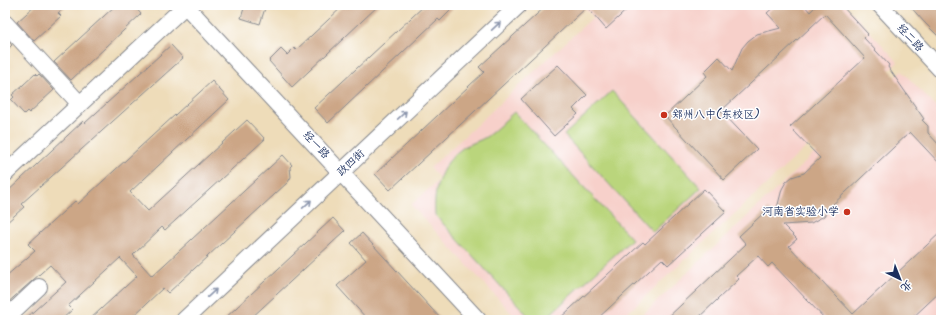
<svg xmlns="http://www.w3.org/2000/svg" width="946" height="325" font-family="Kalam,'LXGW WenKai TC',sans-serif">
<style>
.built{fill:#f7d0ca}
.green{fill:#bad57b;stroke:#6a826c}
.building{fill:#cca686}
.lines{fill:none;stroke-linecap:round;stroke-linejoin:round}
.minor-casing{stroke:#84868c;stroke-width:18}
.minor{stroke:#fff;stroke-width:16}
.oneway{stroke:#8d97ae}
.poi-dot{fill:#c8321e;stroke:#fff;stroke-width:1.5}
.labels{text-anchor:middle;dominant-baseline:central;stroke-width:3;stroke-linejoin:round;paint-order:stroke}
.street-label{font-size:11px;fill:#1b2f5e;stroke:#fff}
.poi-label{font-size:11px;fill:#1b2f5e;stroke:#fff;text-anchor:start}
</style>
<rect width="100%" height="100%" fill="#fff"/>
<filter id="ink" filterUnits="userSpaceOnUse"><feTurbulence type="fractalNoise" baseFrequency=".025" numOctaves="2"/><feDisplacementMap in="SourceGraphic" scale="8" xChannelSelector="R" yChannelSelector="G"/><feConvolveMatrix kernelMatrix="1 2 1 2 8 2 1 2 1" color-interpolation-filters="sRGB"/></filter>
<filter id="wash" filterUnits="userSpaceOnUse"><feTurbulence type="fractalNoise" baseFrequency=".012" numOctaves="4" result="noise"/><feDisplacementMap in="SourceGraphic" scale="16" xChannelSelector="R" yChannelSelector="G"/><feGaussianBlur stdDeviation="0.9" result="paint"/><feColorMatrix in="noise" values="0 0 0 0 0 0 0 0 0 0 0 0 0 0 0 0 0 1.4 0 .05"/><feComposite in="paint" operator="in"/></filter>
<g filter="url(#wash)">
<rect width="100%" height="100%" fill="#eedcb9"/>
<path class="built" d="M 582,5 L 845,5 L 898,62 L 620,320 L 518,320 L 411,205 L 440,179 L 430,168 L 593,17 Z
M 902,71 L 941,112 L 941,311 L 932,320 L 637,320 Z"/>
<path class="green" d="M 612,91 L 701,188 L 653,232 L 564,135 Z
M 514,112 L 632,239 L 544,320 L 532,320 L 435,215 C 433,188 441,163 464,147 C 471,143 480,141 486,137 C 496,130 505,120 514,112 Z"/>
<g id="blocks">
<path class="building" d="M 36,5 L 67,5 L 58,13 L 61,16 L 34,41 L 17,22 Z
M 116,5 L 133,5 L 141,14 L 71,80 L 54,62 Z
M 245,5 L 266,5 L 260,24 L 241,18 Z
M 344,5 L 379,5 L 292,87 L 269,61 L 281,49 L 287,55 L 294,48 L 296,50 Z
M 425,5 L 456,5 L 440,21 L 438,19 L 328,123 L 314,108 Z
M 547,5 L 632,5 L 606,29 L 587,7 L 390,190 L 375,174 L 484,72 L 479,67 Z
M 776,5 L 804,5 L 810,12 L 817,5 L 841,5 L 868,34 L 864,38 L 889,65 L 888,67 L 924,119 L 922,120 L 928,126 L 928,133 L 941,147 L 941,165 L 910,132 L 829,208 L 824,216 L 811,223 L 783,225 L 797,239 L 789,246 L 853,314 L 941,232 L 941,291 L 910,320 L 826,320 L 772,263 L 768,267 L 758,256 L 736,276 L 739,279 L 696,320 L 665,320 L 746,244 L 739,236 L 768,209 L 775,216 L 782,189 L 786,182 L 792,177 L 804,173 L 820,158 L 790,127 L 865,58 L 825,14 L 721,111 L 757,149 L 724,180 L 665,116 L 707,76 L 704,72 L 719,57 L 732,71 L 742,48 L 748,41 L 757,34 L 781,28 L 767,13 Z
M 909,5 L 941,5 L 941,39 L 924,22 Z
M 5,37 L 12,45 L 5,52 Z
M 171,45 L 183,58 L 21,204 L 24,207 L 5,224 L 5,194 L 83,121 L 85,123 Z
M 558,65 L 587,95 L 573,109 L 578,114 L 554,136 L 521,99 Z
M 35,74 L 37,76 L 39,74 L 54,90 L 29,113 L 27,111 L 24,114 L 11,100 L 14,97 L 12,95 Z
M 212,81 L 229,100 L 130,192 L 148,211 L 247,120 L 265,139 L 165,230 L 162,227 L 133,255 L 152,276 L 283,155 L 292,165 L 290,167 L 291,177 L 288,182 L 168,293 L 163,288 L 129,320 L 89,320 L 137,276 L 120,258 L 68,306 L 72,310 L 61,320 L 24,320 L 66,282 L 50,265 L 5,305 L 5,277 L 35,251 L 28,244 L 75,201 L 78,204 Z
M 704,189 L 726,212 L 668,265 L 662,259 L 596,320 L 558,320 L 643,242 L 645,244 Z
M 333,218 L 345,231 L 249,320 L 223,320 Z
M 362,233 L 442,320 L 368,320 L 337,286 L 366,260 L 351,243 Z"/>
</g>
</g>
<g filter="url(#ink)">
<use href="#blocks" fill-opacity="0" stroke="#84868c" stroke-width="1"/>
<g class="lines">
<g class="minor-casing">
<path id="minor" d="M 185,5 L 478,320
M 880,5 L 941,70
M 5,23 L 80,104
M 5,174 L 186,5
M 5,319 L 39,287
M 184,320 L 519,5"/>
</g>
<use href="#minor" class="minor"/>
</g>
<defs><path id="oneway-shaft" d="M-6 0H5M1.5-3L5.5 0L1.5 3" fill="none" stroke-width="1.6" stroke-linecap="round" stroke-linejoin="round"/></defs>
<g class="oneway">
<use href="#oneway-shaft" transform="translate(496 26) rotate(-43)"/>
<use href="#oneway-shaft" transform="translate(402 115) rotate(-43)"/>
<use href="#oneway-shaft" transform="translate(307 204) rotate(-43)"/>
<use href="#oneway-shaft" transform="translate(212 293) rotate(-43)"/>
</g>
</g>
<g class="poi-dot">
<circle cx="664" cy="115" r="4"/>
<circle cx="847" cy="212" r="4"/>
</g>
<g class="labels">
<g class="street-label">
<text transform="translate(910 38) rotate(47)">经二路</text>
<text transform="translate(316 145) rotate(47)">经一路</text>
<text transform="translate(351 163) rotate(-43)">政四街</text>
</g>
<g class="poi-label">
<text x="672" y="115">郑州八中(东校区)</text>
<text x="839" y="212" text-anchor="end">河南省实验小学</text>
</g>
</g>
<rect width="946" height="325" fill="none" stroke="#fff" stroke-width="20"/>
<g transform="translate(900 279) rotate(137)" stroke="#ffffff" stroke-width="3" paint-order="stroke">
<path d="M0-3L7 15L0 10L-7 15Z" fill="#1b2f5e"/>
<text y="-6" font-size="11" font-weight="bold" text-anchor="middle" fill="#1b2f5e">北</text>
</g>
</svg>
